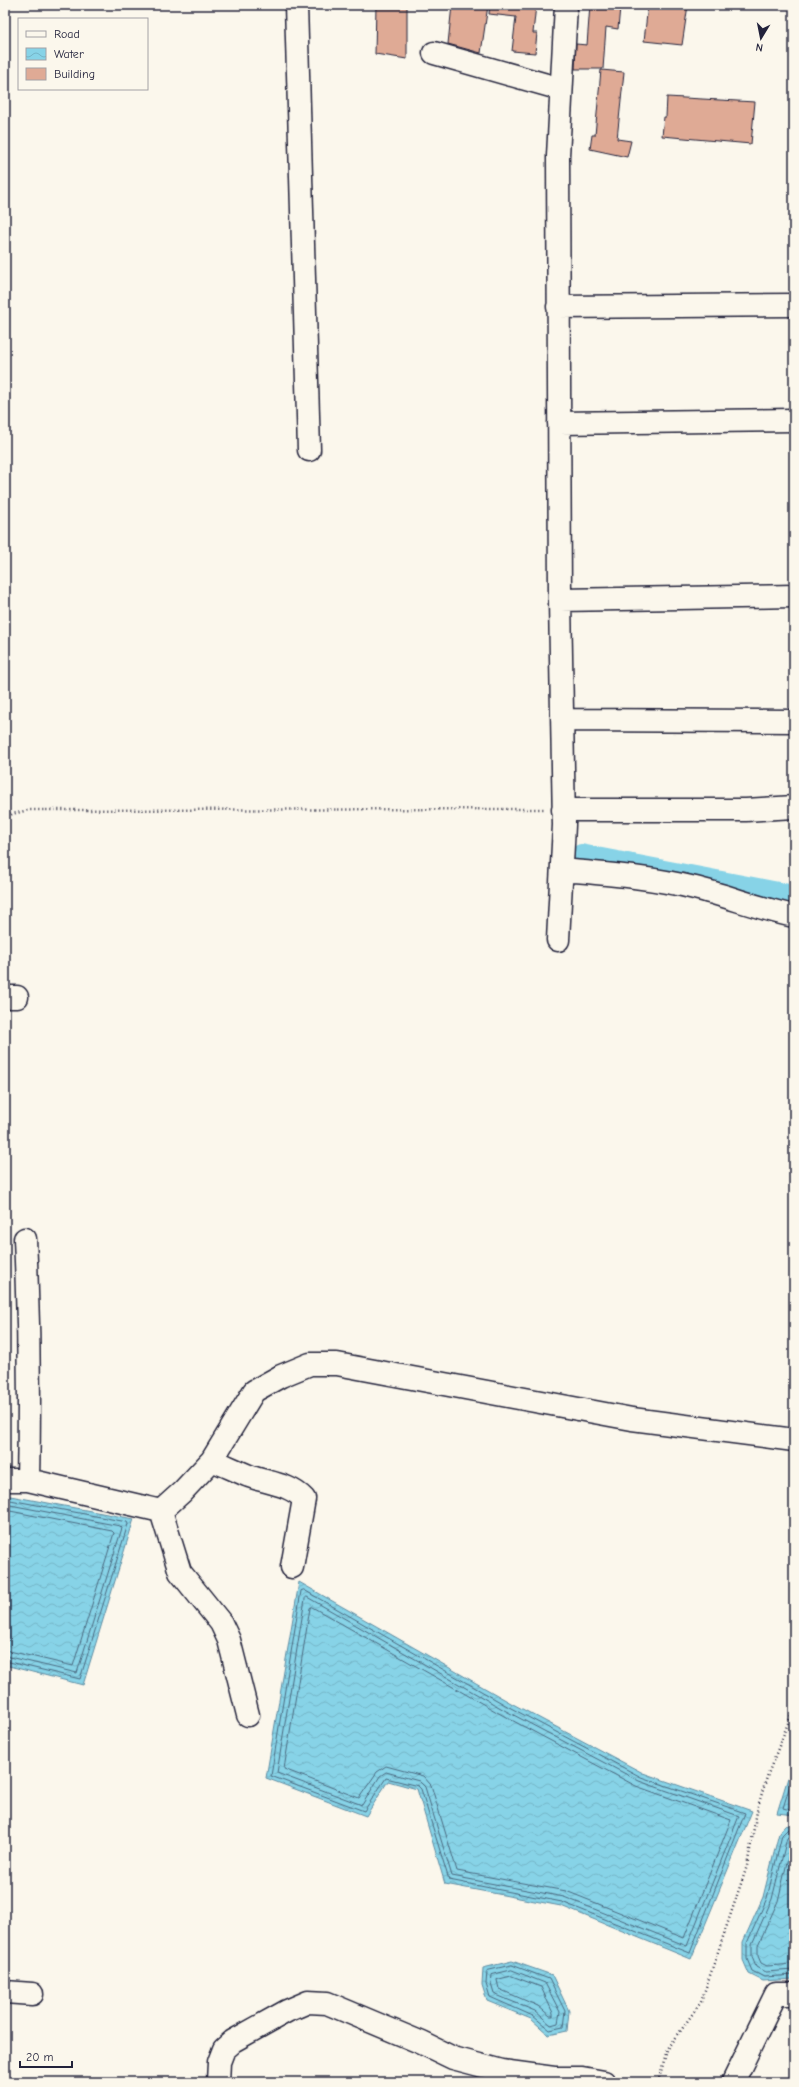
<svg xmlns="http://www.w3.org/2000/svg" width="799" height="2087" font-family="'Comic Neue',sans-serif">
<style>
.water{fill:url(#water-waves);stroke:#5f8ca2}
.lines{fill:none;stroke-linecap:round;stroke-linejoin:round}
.shore{stroke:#4a6980;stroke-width:1}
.canal{stroke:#87d3e7;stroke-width:18}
.building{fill:#dfaa95;stroke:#22223b}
.minor-casing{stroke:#22223b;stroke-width:25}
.path{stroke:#22223b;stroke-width:2.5;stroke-dasharray:1 3;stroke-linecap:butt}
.minor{stroke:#fbf7ec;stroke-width:22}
</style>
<defs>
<pattern id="water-waves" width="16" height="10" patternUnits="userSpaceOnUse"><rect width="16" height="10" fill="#87d3e7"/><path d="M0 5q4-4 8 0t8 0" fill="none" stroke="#74b5c7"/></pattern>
</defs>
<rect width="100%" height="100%" fill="#fbf7ec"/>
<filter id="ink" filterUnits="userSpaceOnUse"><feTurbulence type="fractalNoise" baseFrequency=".025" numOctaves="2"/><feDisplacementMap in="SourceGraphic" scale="8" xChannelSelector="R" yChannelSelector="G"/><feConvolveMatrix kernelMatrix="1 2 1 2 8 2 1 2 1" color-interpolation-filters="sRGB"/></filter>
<g filter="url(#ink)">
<path class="water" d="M 5,1495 L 134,1519 L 83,1685 L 5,1665 Z
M 299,1582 L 511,1703 L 643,1773 L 752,1811 L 691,1959 L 561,1906 L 445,1884 L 417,1789 L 388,1781 L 366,1816 L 266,1778 Z
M 794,1758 L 794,1815 L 777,1813 Z
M 794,1824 L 794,1979 L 763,1981 L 749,1974 L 743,1960 L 743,1942 L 763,1897 L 779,1833 L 785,1826 Z
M 512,1961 L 552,1975 L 569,2011 L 567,2031 L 549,2035 L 531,2019 L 487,2001 L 482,1985 L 483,1968 Z"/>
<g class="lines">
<path class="shore" d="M 5,1499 L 127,1522 L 128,1524 L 80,1679 L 5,1661
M 5,1504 L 120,1526 L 122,1528 L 77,1673 L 5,1656
M 5,1510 L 112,1531 L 114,1533 L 73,1666 L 5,1650
M 304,1590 L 509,1707 L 641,1777 L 745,1813 L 690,1953 L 562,1902 L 449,1880 L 421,1789 L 418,1786 L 386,1778 L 364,1811 L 271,1776 L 301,1591 Z
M 307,1597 L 506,1711 L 639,1781 L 739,1816 L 687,1946 L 564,1897 L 452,1876 L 425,1787 L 419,1781 L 386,1772 L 380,1776 L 362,1805 L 277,1773 L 305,1599 Z
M 312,1607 L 504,1716 L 636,1786 L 731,1820 L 684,1938 L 566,1891 L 457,1871 L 431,1785 L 423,1776 L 386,1766 L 377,1772 L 359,1798 L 284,1769 L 310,1608 Z
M 794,1772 L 783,1808 L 794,1811
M 794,1828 L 787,1830 L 782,1835 L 767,1898 L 747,1943 L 747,1959 L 752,1971 L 764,1977 L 794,1975
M 794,1833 L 787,1838 L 772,1899 L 752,1944 L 752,1957 L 756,1967 L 765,1972 L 794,1970
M 794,1839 L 792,1841 L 778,1901 L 758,1945 L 758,1956 L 761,1963 L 767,1966 L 794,1964
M 512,1965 L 549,1979 L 565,2011 L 563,2027 L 550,2030 L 533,2016 L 490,1997 L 486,1984 L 487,1971 Z
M 512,1970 L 545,1983 L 560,2012 L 558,2023 L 551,2025 L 535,2011 L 494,1994 L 491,1984 L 492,1975 Z
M 512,1976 L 541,1987 L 553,2013 L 553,2016 L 550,2016 L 538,2006 L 499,1989 L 497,1980 Z"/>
<path class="canal" d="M 581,853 L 794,894"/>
</g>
<path class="building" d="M 376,5 L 407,5 L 407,59 L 375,54 Z
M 452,5 L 488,5 L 481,53 L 448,44 Z
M 490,5 L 536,5 L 533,33 L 537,33 L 535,53 L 512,51 L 516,17 L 489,14 Z
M 590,5 L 620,7 L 618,29 L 606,27 L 603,69 L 575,69 L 576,44 L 587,45 Z
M 648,5 L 688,5 L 682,45 L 644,41 Z
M 601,70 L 624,72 L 617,139 L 631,141 L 627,157 L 590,149 L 592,135 L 595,135 Z
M 667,97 L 755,102 L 751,144 L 662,136 L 664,117 L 666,117 Z"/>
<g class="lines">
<g class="minor-casing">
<path id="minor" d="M 296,5 L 309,450
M 434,53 L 561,89
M 558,307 L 794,305
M 559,423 L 794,420
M 560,600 L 794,596
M 563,720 L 794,721
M 563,810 L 746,810 L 794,807
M 562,870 C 606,874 651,877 695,888 C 728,896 760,909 794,916
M 558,940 L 564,825 L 560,600 L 558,156 L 566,5
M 5,997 L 17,997
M 25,1239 C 29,1321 30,1399 28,1480
M 212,1460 C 224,1465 237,1471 249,1476 C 268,1483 290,1484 304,1499 L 292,1567
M 5,1480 L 28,1480 L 161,1511
M 161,1511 L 182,1492 L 212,1460 L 254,1391 L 281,1376 L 310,1364 L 337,1364 L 632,1419 L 794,1440
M 161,1511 L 180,1572 L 221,1623 L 229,1640 L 248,1715
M 5,1992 L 32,1994
M 218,2082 L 219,2062 L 224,2049 L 233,2041 L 287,2011 L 308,2002 L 327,2003 L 422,2043 L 453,2058 L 502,2071 L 554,2078 L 582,2078 L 604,2082
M 733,2082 L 776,1994 L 794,1994"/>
</g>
<path class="path" d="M 5,820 L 12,814 L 29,810 L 545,809
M 658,2082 L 667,2050 L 701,2002 L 747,1866 L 758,1806 L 768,1774 L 794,1708"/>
<use href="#minor" class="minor"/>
</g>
</g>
<rect width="799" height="2087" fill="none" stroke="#fbf7ec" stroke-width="20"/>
<rect x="10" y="10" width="779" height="2067" fill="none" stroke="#22223b" stroke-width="1.5" filter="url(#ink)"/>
<rect x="18" y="18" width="130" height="72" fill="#fbf7ec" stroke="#a4a2a5"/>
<rect x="26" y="31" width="20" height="6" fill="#fbf7ec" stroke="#a4a2a5"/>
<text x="54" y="38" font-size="12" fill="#22223b">Road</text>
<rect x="26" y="48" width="20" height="12" fill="url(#water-waves)" stroke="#a4a2a5"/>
<text x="54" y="58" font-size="12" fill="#22223b">Water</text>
<rect x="26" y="68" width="20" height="12" fill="#dfaa95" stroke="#a4a2a5"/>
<text x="54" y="78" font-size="12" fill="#22223b">Building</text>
<g transform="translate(761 38) rotate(190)" stroke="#fbf7ec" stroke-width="3" paint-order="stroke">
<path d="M0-3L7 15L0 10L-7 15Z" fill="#22223b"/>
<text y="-6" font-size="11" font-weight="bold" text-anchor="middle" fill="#22223b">N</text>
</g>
<path d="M20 2061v6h52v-6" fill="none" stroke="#22223b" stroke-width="2"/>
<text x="26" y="2061" font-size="12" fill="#22223b" stroke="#fbf7ec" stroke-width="3" paint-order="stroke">20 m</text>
</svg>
